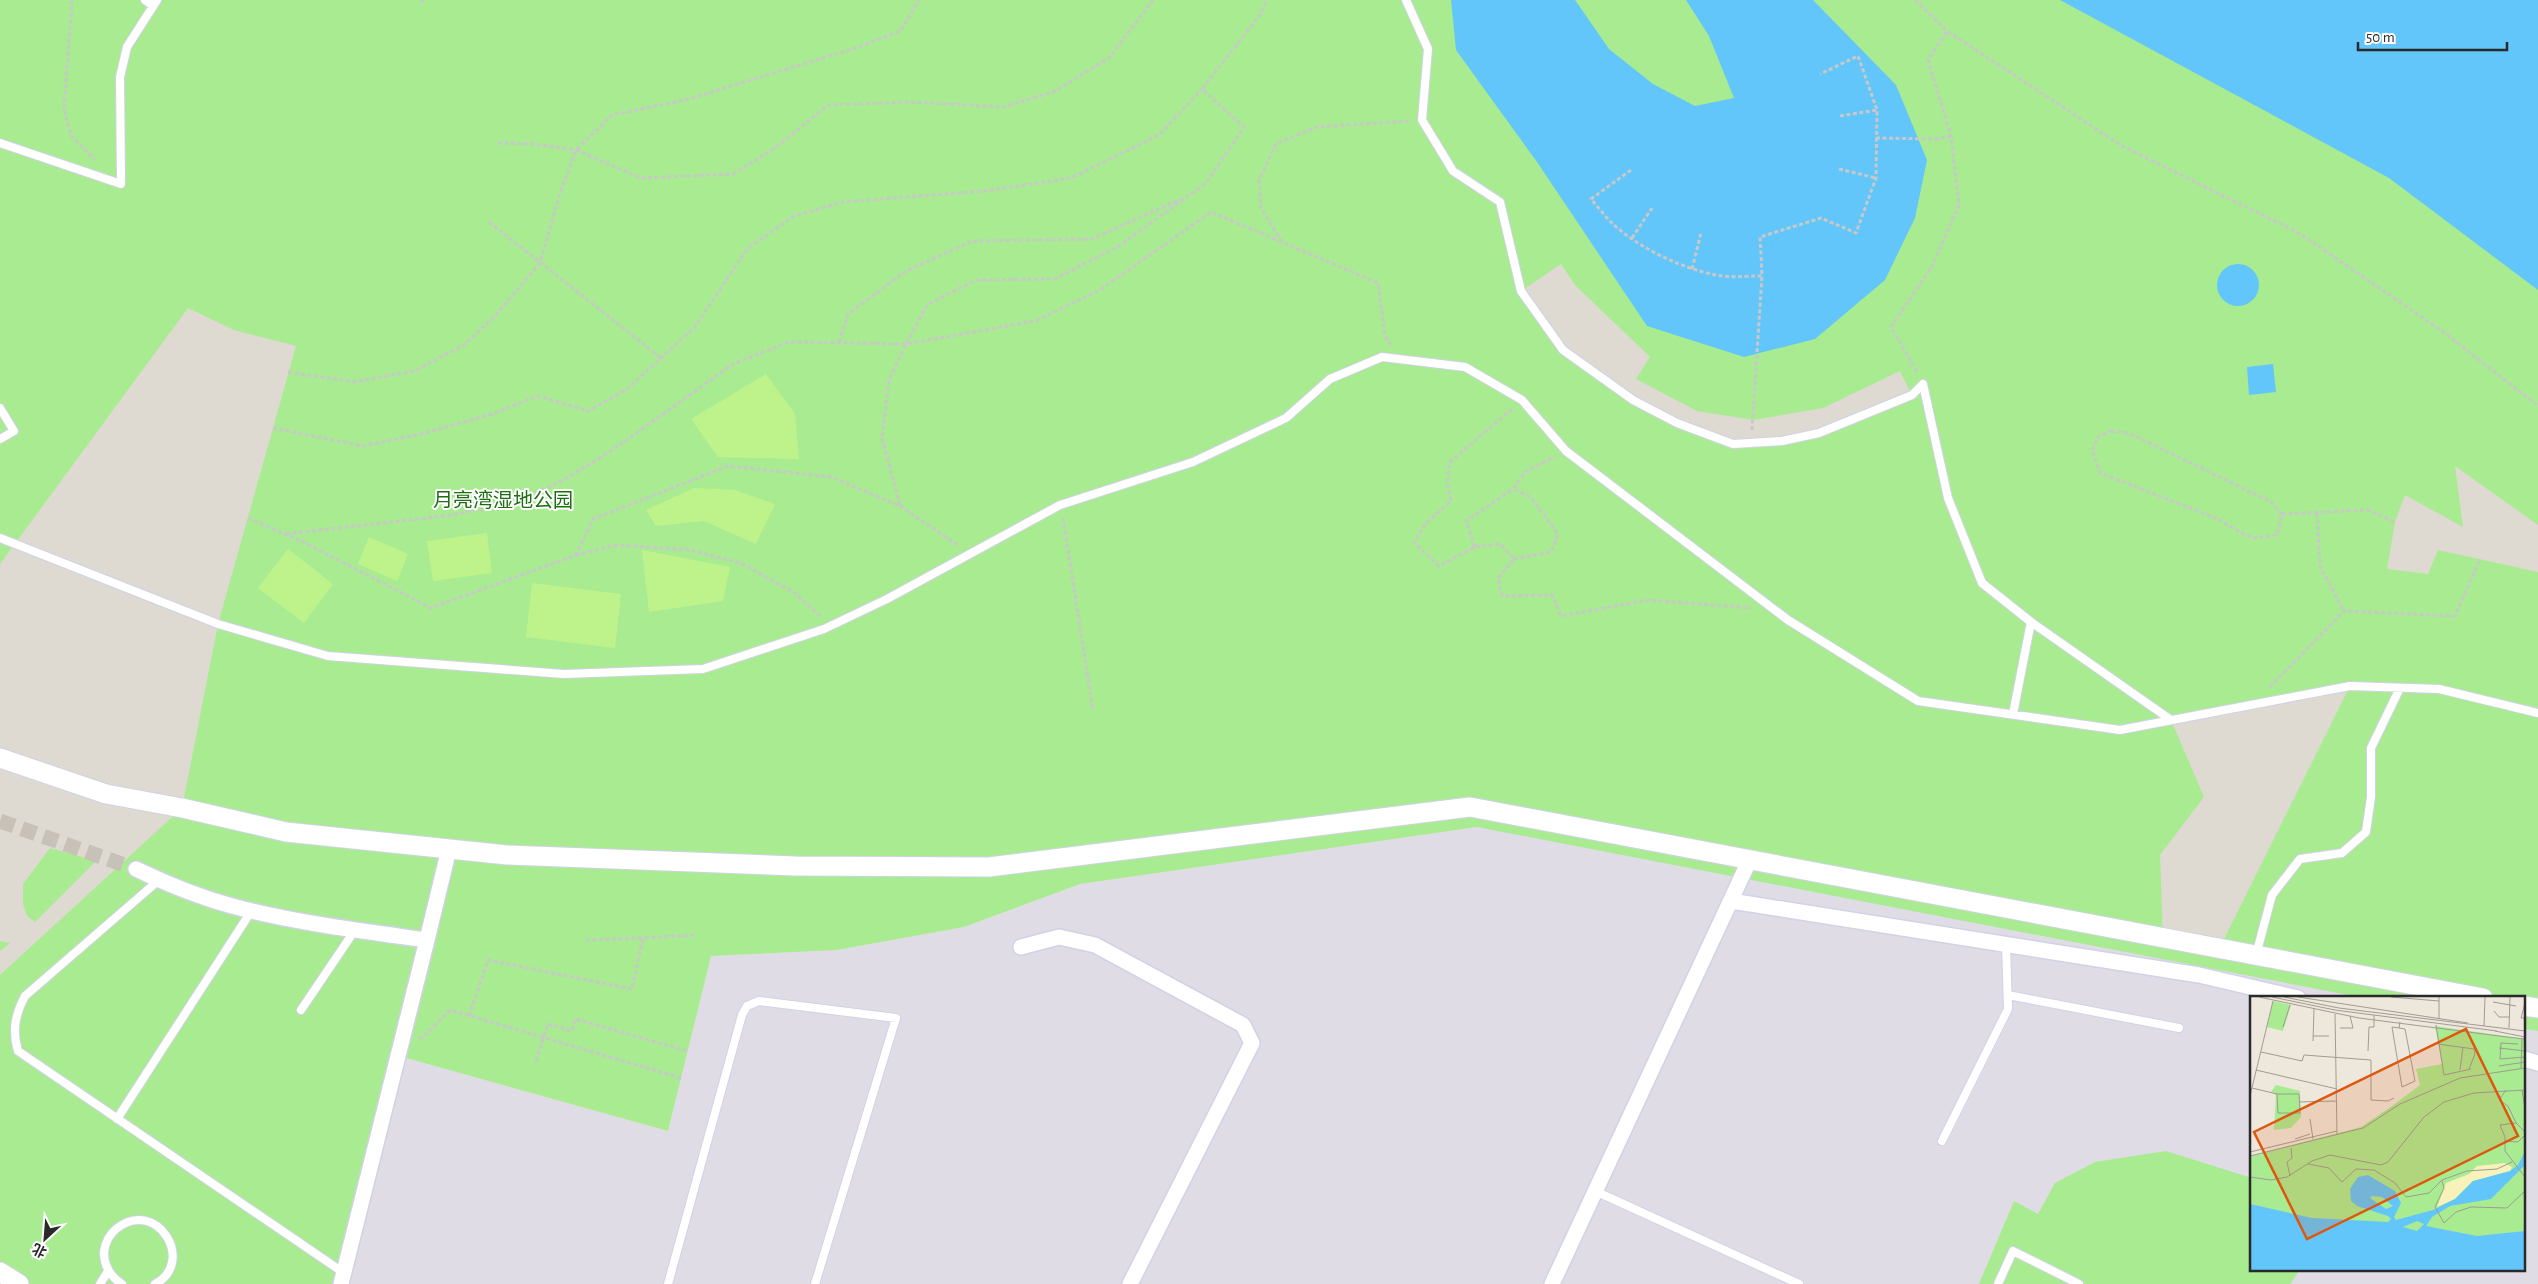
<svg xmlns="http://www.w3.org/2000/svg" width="2538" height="1284" font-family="'Alegreya Sans','Noto Sans SC',sans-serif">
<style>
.industrial{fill:#e0dce6}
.green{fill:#a8eb91}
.pitch{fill:#bef38c}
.plaza{fill:#dedad2;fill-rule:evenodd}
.water{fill:#62c6fb}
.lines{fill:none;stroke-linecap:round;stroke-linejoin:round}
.minor-tunnel{stroke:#c7c1b8;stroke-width:15;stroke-dasharray:15 8;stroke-linecap:butt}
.service-casing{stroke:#d0d2e5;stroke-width:10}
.minor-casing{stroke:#d0d2e5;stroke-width:18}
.tertiary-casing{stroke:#d0d2e5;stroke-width:21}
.path{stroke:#c8c8c8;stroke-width:3;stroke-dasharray:4 2.5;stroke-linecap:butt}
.service{stroke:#fff;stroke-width:8}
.minor{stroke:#fff;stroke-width:15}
.tertiary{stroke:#fff;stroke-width:19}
.labels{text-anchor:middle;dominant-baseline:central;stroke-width:4;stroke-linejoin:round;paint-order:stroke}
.park-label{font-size:20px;fill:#1e6f12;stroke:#fff}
.inset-road{fill:none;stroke:#a09b94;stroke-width:1}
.view{fill:#de570e;fill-opacity:0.15;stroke:#de570e;stroke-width:2.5}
.inset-edge{fill:none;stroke:#2a2a2a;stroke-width:2.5}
</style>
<rect width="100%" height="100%" fill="#eee7db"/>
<path class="industrial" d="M 1477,827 L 2483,998 L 2252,998 L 2252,1270 L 2524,1270 L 2524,1006 L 2538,1008 L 2538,1284 L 341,1284 L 399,1056 L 668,1131 L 710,956 L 837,950 L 964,927 L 1080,884 Z"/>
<path class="green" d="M 0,0 L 2122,0 L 2538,250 L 2538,1031 L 2524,1029 L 2524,998 L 2364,998 L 1477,827 L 1080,884 L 964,927 L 837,950 L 711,956 L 668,1131 L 399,1056 L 341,1284 L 18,1284 L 0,1272 Z
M 2166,1151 L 2252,1178 L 2252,1270 L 2300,1270 L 2290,1284 L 1979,1284 L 2014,1201 L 2038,1214 L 2055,1183 L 2095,1162 Z"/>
<path class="pitch" d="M 766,374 L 795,414 L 799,459 L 718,457 L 691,419 Z
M 694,488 L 735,490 L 775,504 L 756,544 L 704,521 L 656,526 L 646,510 Z
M 487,533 L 492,573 L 433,581 L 427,541 Z
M 369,537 L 408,554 L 397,581 L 358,564 Z
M 288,549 L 333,584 L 304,623 L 258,588 Z
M 642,550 L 730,567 L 723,601 L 649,612 Z
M 532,583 L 621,594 L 615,648 L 526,637 Z"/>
<path class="plaza" d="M 1561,264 L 1575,285 L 1650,357 L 1636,379 L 1697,411 L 1754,420 L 1823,408 L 1900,371 L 1912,395 L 1819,433 L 1733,444 L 1633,400 L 1564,350 L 1521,291 Z
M 188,308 L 234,330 L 296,346 L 218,624 L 182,808 L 0,975 L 0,951 L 10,943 L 0,941 L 0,564 ZM 50,848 L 96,861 L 35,922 L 27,916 L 23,904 L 23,884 Z
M 2455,466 L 2538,525 L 2538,572 L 2438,550 L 2428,574 L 2387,569 L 2395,522 L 2405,495 L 2463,527 Z
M 2350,686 L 2219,949 L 2163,941 L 2160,855 L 2204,797 L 2171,720 Z"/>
<path class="water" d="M 1451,0 L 1575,0 L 1609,49 L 1653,84 L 1695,106 L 1734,98 L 1709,36 L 1686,0 L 1813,0 L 1896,85 L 1927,160 L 1915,218 L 1885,280 L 1815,339 L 1744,357 L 1647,326 L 1537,162 L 1456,50 Z
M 2060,0 L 2538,0 L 2538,290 L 2389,178 Z
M2217 285a21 21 0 1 1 42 0a21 21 0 1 1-42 0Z
M 2273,364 L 2276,392 L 2249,395 L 2247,367 Z"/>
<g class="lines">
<path class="minor-tunnel" d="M 0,821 L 136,869"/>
<g class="service-casing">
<path id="service" d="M 145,0 L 153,6
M 1406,0 L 1428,49 L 1422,120 L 1453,171 L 1500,202 L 1521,291 L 1563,350 L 1633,400 L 1677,423 L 1733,444 L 1782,441 L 1819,433 L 1912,395 L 1923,384 L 1948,498 L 1982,583 L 2031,622 L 2171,720
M 0,143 L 121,184 L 120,77 L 127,47 L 157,0
M 0,408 L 14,431 L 0,439
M 0,538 L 218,624 L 328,656 L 564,674 L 703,669 L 824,629 L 887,599 L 1060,505 L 1193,462 L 1286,418 L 1330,379 L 1382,357 L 1465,367 L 1522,400 L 1566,451 L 1788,620 L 1918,701 L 2120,730 L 2350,686 L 2439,689 L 2538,713
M 2013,714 L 2031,622
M 159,880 L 25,996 C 15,1015 12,1031 18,1051 L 344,1273
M 2256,955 L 2272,895 L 2300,859 L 2342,853 L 2366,832 L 2371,797 L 2371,748 L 2400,688
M 2008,995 L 2179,1028
M 301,1010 L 355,930
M 117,1119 L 252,910
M 1942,1141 L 2008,1009 L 2006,944
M 1595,1191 L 1799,1284
M 100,1284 L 108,1271
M 122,1284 C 111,1277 104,1266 104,1252 C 105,1244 109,1235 116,1229 C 156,1196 197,1262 155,1284
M 668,1284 L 742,1015 L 747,1006 L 759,1001 L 896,1018 L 815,1284
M 1998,1284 L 2013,1251 L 2079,1284"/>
</g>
<g class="minor-casing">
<path id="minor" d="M 136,869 C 167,884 199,897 232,906 C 296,923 362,931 427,940 L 341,1284
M 1731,901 L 2199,975 L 2298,998
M 427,940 L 449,849
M 1021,947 L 1059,937 L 1095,945 L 1243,1025 L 1252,1043 L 1130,1284
M 2524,1059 L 2538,1063
M 1552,1284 L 1750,859"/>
</g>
<g class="tertiary-casing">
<path id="tertiary" d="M 0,758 L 106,794 L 182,808 L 286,832 L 507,855 L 795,866 L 989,867 L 1470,807 L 2483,998
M 2524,1006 L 2538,1008
M 0,1272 L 19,1284"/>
</g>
<path class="path" d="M 72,0 L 64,109 L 71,136 L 95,160
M 1915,0 L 1947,31 L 2122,146 L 2299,233 L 2445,333 L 2538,406
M 422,2 L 423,0
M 1840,116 L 1877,110
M 1876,138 L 1936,139 L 1951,136
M 498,143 L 534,144 L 576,150 L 641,178 L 733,174 L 775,148 L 828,105 L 910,102 L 1004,107 L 1055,91 L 1109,58 L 1153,0
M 1839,169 L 1876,178
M 1631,170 L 1591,199 C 1599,208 1606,218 1614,225 C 1641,249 1681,268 1716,275 C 1731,278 1747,276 1762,276 L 1760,237 L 1821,218 L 1856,233 L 1876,178 L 1877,110 L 1858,56 L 1820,74
M 489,222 L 661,358
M 1632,238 L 1652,208
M 1282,242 L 1261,208 L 1259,180 L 1276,144 L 1317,127 L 1409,121
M 1692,269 L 1701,233
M 839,342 L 848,314 L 906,271 L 972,241 L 1092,239 L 1181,199
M 288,372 L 354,382 L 414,371 L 464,345 L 495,316 L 540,263 L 560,193 L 576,150 L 612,115 L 685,100 L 859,47 L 900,31 L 919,0
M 1917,372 L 1891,327 L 1931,268 L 1959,205 L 1951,136 L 1928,60 L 1947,31
M 1512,409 L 1450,462 L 1447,480 L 1451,501 L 1426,523 L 1414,543 L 1439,566 L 1475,547 L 1500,544 L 1514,559 L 1498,578 L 1502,596 L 1552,595 L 1561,616 L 1648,600 L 1751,608
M 273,428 L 363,446 L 421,434 L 492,414 L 538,396 L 588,411 L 626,390 L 694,328 L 747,249 L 794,216 L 843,202 L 985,191 L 1071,178 L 1159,135 L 1202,89
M 1752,430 L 1762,276
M 2111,431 L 2129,433 L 2271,502 L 2282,514 L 2277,535 L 2255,538 L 2245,535 L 2216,518 L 2100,473 L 2092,450 L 2098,437 Z
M 900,505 L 882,439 L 889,380 L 906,344 L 928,304 L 976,280 L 1054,279 L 1119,246 L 1206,183 L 1244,127 L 1202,89 L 1260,15 L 1267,0
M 2317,513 L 2320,566 L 2344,611
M 2282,514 L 2368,510 L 2395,522
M 248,518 L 303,542 L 431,608 L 576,555 L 593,519 L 728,466 L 831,477 L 900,506 L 959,546
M 1063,518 L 1093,710
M 286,534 L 453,515 L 523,499 L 565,479 L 611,451 L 733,364 L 789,342 L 906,344 L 1035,321 L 1100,290 L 1211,212 L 1378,283 L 1385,336 L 1391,345
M 1475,547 L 1466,521 L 1513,489
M 576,555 L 617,545 L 690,550 L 741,563 L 795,593 L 821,617
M 1514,559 L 1551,552 L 1558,534 L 1531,497 L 1513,489 L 1526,471 L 1555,457
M 2270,687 L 2344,611 L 2455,616 L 2480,559
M 586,940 L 643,938
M 469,1016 L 488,960 L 632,989 L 643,938 L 694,935
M 419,1037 L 422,1038 L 450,1010 L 681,1078
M 536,1061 L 548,1024 L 572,1031 L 575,1019 L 687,1051"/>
<use href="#service" class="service"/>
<use href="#minor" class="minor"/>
<use href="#tertiary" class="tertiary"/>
</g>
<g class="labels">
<g class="park-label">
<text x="503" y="501">月亮湾湿地公园</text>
</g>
</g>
<g transform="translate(2250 996)">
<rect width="275" height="275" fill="#eee7db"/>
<path d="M 23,5 L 41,9 L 33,35 L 17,31 ZM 185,30 L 275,43 L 275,238 L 225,243 L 166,239 L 63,225 L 0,210 L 0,160 L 111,131 L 142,110 L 170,89 L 166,73 L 192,68 ZM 26,89 L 50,95 L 51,121 L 41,132 L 24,134 L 26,99 L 21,96 Z" fill="#a8eb91"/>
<path d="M 255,167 L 262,171 L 260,176 L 223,185 L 205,203 L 187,211 L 196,187 L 219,178 L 227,170 Z" fill="#f7f2ba"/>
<path d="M 275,155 L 275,169 L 241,203 L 200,210 L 182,221 L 176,230 L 227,240 L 275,235 L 275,274 L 0,274 L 0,208 L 62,222 L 138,226 L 141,223 L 138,220 L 107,210 L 101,205 L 100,193 L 108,181 L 118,179 L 145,195 L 151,207 L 144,221 L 146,224 L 183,214 L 205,203 L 223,185 L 260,175 L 268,169 ZM 122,200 L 132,201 L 143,210 L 136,213 L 120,202 ZM 167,225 L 174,228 L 167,235 L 153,231 Z" fill="#62c6fb" fill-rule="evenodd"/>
<path class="inset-road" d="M 9,1 L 109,22 L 257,41M 22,1 L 85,14 L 247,35M 34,1 L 89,12 L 275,35M 48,1 L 218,27M 141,1 L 189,5M 243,6 L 266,10M 275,7 L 271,22 L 275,22M 244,15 L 249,21 L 259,21M 85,18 L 87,139M 189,22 L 189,1M 186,29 L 194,79 L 221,73M 234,30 L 235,1M 33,31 L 40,9M 90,32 L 103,32 L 100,20M 149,32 L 142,31 L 152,91 L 165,85 L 155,33 L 149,32 L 150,26M 259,32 L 260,1M 245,35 L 275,41M 63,40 L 79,40M 257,41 L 275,43M 63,45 L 64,13M 188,48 L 224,53 L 225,58 L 219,73M 268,48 L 251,47 L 250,63 L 275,61M 249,52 L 275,55M 118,55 L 119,31 L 124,31 L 124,19M 11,56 L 52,65 L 54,59 L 121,64 L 121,104 L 138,105 L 144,102M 249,70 L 275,66M 271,72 L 272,43M 6,74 L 87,93M 210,74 L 213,51M 2,92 L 27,98 L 28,117 L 50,117 L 49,98 L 27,98M 256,94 L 249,104 L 258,110 L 266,127 L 275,136M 272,94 L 275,112M 0,100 L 23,5M 49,106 L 87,105M 60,123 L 63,143M 266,127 L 250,129 L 255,141 L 255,155 L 275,181M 45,143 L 60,138M 255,145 L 268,146 L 275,139M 0,156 L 87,135M 0,160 L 113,132 L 150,108 L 210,82 L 275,72M 58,168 L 79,172 L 92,186 L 106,173 L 124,174 L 145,187 L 156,201 L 179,197 L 192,184 L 217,175 L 247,173 L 262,166M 40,180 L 37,166 L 42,162 L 41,152M 0,181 L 21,184 L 37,181 L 62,165 L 80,159 L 131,169 L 138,166 L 174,121 L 194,106 L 224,97 L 275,94M 192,185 L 194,192 L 185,211 L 194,227 L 206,216 L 221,211 L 257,212 L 275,195"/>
<path class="view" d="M 216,33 L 268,140 L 57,243 L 4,136 Z"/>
<rect width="275" height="275" class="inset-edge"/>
</g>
<g transform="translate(45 1239) rotate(206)" stroke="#ffffff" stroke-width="4" paint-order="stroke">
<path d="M0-4L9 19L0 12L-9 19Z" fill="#2a2a2a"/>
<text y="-8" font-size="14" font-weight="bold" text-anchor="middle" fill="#2a2a2a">北</text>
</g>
<path d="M2358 42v8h149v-8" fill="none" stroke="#2a2a2a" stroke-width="2.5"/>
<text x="2366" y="42" font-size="15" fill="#2a2a2a" stroke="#ffffff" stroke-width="4" paint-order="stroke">50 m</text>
</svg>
